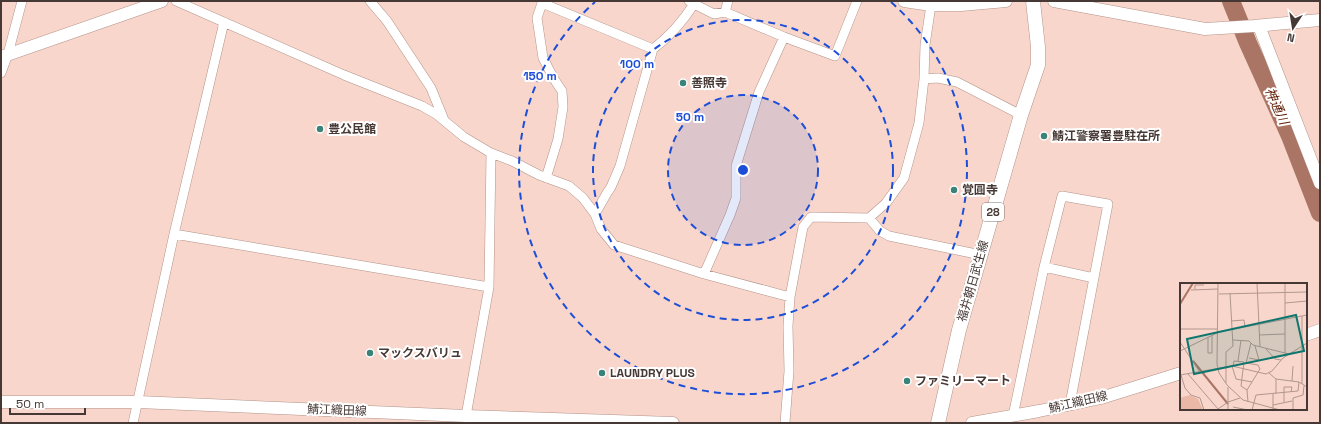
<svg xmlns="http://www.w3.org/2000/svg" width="1321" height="424" font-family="'Space Grotesk','Noto Sans JP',sans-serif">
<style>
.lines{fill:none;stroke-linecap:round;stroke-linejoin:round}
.river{stroke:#aa7564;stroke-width:18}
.street-casing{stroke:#b39389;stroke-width:10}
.secondary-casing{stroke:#b39389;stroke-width:13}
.primary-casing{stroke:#b39389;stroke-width:15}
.street{stroke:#fff;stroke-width:9}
.secondary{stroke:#fff;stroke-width:12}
.primary{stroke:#fff;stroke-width:14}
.ring{fill:none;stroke:#1d4ed8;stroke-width:2;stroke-dasharray:7 5}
.poi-dot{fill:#3b8279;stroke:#fff;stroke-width:1.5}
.labels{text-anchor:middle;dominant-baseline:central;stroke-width:4;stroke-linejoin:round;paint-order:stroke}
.shield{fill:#fff;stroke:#7e7471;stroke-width:1}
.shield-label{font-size:11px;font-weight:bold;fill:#463834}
.poi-label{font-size:12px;font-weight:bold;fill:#463834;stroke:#fff;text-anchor:start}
.street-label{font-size:12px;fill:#463834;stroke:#fff}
.water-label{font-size:13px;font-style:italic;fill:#611f07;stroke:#fff}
.inset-river{fill:none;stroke:#aa7564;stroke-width:2}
.inset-road{fill:none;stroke:#b1978f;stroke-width:1}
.view{fill:#0f766e;fill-opacity:0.15;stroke:#0f766e;stroke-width:2}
.inset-edge{fill:none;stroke:#463834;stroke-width:2}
.centre{fill:#1d4ed8;stroke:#fff;stroke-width:2}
.ring-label{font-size:12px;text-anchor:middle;font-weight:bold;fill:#1d4ed8;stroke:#fff;stroke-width:4;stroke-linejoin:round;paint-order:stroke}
</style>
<rect width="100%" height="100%" fill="#f8d6cb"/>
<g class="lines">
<path class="river" d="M 1231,1 L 1248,43 L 1290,136 L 1320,213"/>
<g class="street-casing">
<path id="street" d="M 176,1 L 344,75 L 422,106 L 436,114 L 464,137 L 491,153 L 512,161 L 539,175 L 569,186 L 583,198 L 595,214 L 601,229 L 614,245 L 704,274 L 790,297
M 370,1 L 387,21 L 431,88 L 444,120
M 694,4 L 714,14 L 725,12 L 784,37 L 835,56 L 857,1
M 725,12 L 728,1
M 1,73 L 8,54 L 22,1
M 924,79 L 938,78 L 957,82 L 1021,115
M 546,178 L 558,139 L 563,107 L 562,91 L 554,79 L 543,58 L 537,18 L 542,3 L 653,49
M 595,214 L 607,193 L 611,187 L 620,166 L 653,49 C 669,37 683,21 694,4 L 689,1
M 869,218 L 880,231 L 889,236 L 981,255
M 174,234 L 489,287
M 1044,267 L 1094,278
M 704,274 L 730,215 L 736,198 L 736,166 L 759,92 L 784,37
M 466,416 L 489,287 L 491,153
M 1013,416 L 1044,267 L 1062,196 L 1108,204 L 1070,404
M 133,423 L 174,234 L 224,22
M 785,423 L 789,371 L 788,326 L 790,297 L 803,227 L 811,217 L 869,218 L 886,203 L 904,178 L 919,123 L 924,79 L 925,45 L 931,5 L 933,1"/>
</g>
<g class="secondary-casing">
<path id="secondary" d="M 904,1 L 931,5 L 961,5 L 1006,1
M 1054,1 L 1205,29 L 1254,26 L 1320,20
M 1259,26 L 1320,183
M 1,57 L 162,1
M 1306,335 L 1320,330
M 1,402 L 138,402 L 466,416 L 673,423
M 972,423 L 1039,411 L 1101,398 L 1181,373"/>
</g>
<g class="primary-casing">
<path id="primary" d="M 938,423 L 959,330 L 1021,115 L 1038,65 L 1038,47 L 1033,1"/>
</g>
<use href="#street" class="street"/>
<use href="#secondary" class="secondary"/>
<use href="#primary" class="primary"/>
</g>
<circle cx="743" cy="170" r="75" fill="#1d4ed8" fill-opacity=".12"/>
<g class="ring">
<circle cx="743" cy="170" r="75"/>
<circle cx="743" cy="170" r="150"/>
<path d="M891 2A224 224 0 1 1 595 2"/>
</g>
<g class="poi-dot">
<circle cx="683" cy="83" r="4"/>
<circle cx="320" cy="129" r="4"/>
<circle cx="1044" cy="136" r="4"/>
<circle cx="954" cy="190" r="4"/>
<circle cx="370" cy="353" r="4"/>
<circle cx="602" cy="373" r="4"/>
<circle cx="907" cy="381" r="4"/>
</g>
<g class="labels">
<rect class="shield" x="982" y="203" width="22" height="18" rx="3"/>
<g class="shield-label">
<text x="993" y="212">28</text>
</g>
<g class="poi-label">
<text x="691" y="83">善照寺</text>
<text x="328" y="129">豊公民館</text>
<text x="1052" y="136">鯖江警察署豊駐在所</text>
<text x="962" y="190">覚圓寺</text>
<text x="378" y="353">マックスバリュ</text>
<text x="610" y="373">LAUNDRY PLUS</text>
<text x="915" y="381">ファミリーマート</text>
</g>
<g class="street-label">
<text transform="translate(973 281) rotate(-74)">福井朝日武生線</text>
<text transform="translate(1078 402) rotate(-13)">鯖江織田線</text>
<text transform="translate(337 410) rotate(2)">鯖江織田線</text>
</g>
<g class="water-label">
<text transform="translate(1277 106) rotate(66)">神通川</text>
</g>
</g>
<g transform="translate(1180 283)">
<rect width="127" height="127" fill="#f8d6cb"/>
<path d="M 10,112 L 18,116 L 23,127 L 0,127 L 0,115 Z" fill="#ebb7a6"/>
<path class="inset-river" d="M 0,21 L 13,0M 13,78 L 48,121"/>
<path class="inset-road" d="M 38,0 L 37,81 L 39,90 L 47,102 L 63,117 L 100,127M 77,0 L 80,64M 105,0 L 105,70M 15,6 L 15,2 L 24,2M 11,7 L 38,6M 39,11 L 127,9M 105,20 L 127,18M 122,33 L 122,101M 51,38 L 64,37 L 65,44M 0,46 L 37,46M 79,52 L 105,51M 28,54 L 28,70 L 32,70 L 32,52M 53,57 L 69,58 L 73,62 L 109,71M 0,59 L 19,88M 86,66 L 95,76 L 101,77M 0,68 L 39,49 L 127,32M 69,75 L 79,77 L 75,63M 58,78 L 61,57M 64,79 L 61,103 L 67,107M 52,83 L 56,96 L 72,99M 53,83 L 54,78 L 64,79M 89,90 L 96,96 L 96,111M 8,91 L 38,126M 0,92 L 52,83 L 86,91 L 92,88 L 103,75 L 127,60M 1,92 L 5,105 L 11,112 L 20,115 L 24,127M 96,96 L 119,99 L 127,104M 112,98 L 113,83M 46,100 L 46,69 L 53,63 L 50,10M 93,111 L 93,127M 68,119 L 67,107 L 80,86 L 78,82 L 66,80 L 71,60M 104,119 L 104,104 L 112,104 L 111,109M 93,122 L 112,118M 53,124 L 68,127M 38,126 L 48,119 L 60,115M 48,127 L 48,104M 72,127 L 76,112 L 118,108 L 119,99M 113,127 L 113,115 L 123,112 L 124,103"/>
<path class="view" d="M 116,32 L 124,68 L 14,91 L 7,56 Z"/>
<rect width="127" height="127" class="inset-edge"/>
</g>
<circle cx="743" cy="170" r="6" class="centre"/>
<g class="ring-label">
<text x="637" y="68">100 m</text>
<text x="540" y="80">150 m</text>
<text x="690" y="121">50 m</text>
</g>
<rect width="1321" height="424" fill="none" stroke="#463834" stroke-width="4"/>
<g transform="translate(1293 28) rotate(192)" stroke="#ffffff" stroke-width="3" paint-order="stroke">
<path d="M0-3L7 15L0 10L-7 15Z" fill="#463834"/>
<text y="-6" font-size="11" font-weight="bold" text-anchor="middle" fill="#463834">N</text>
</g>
<path d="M10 408v6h75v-6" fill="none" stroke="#463834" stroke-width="2"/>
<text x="16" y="408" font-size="12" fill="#463834" stroke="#ffffff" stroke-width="3" paint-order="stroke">50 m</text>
</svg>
